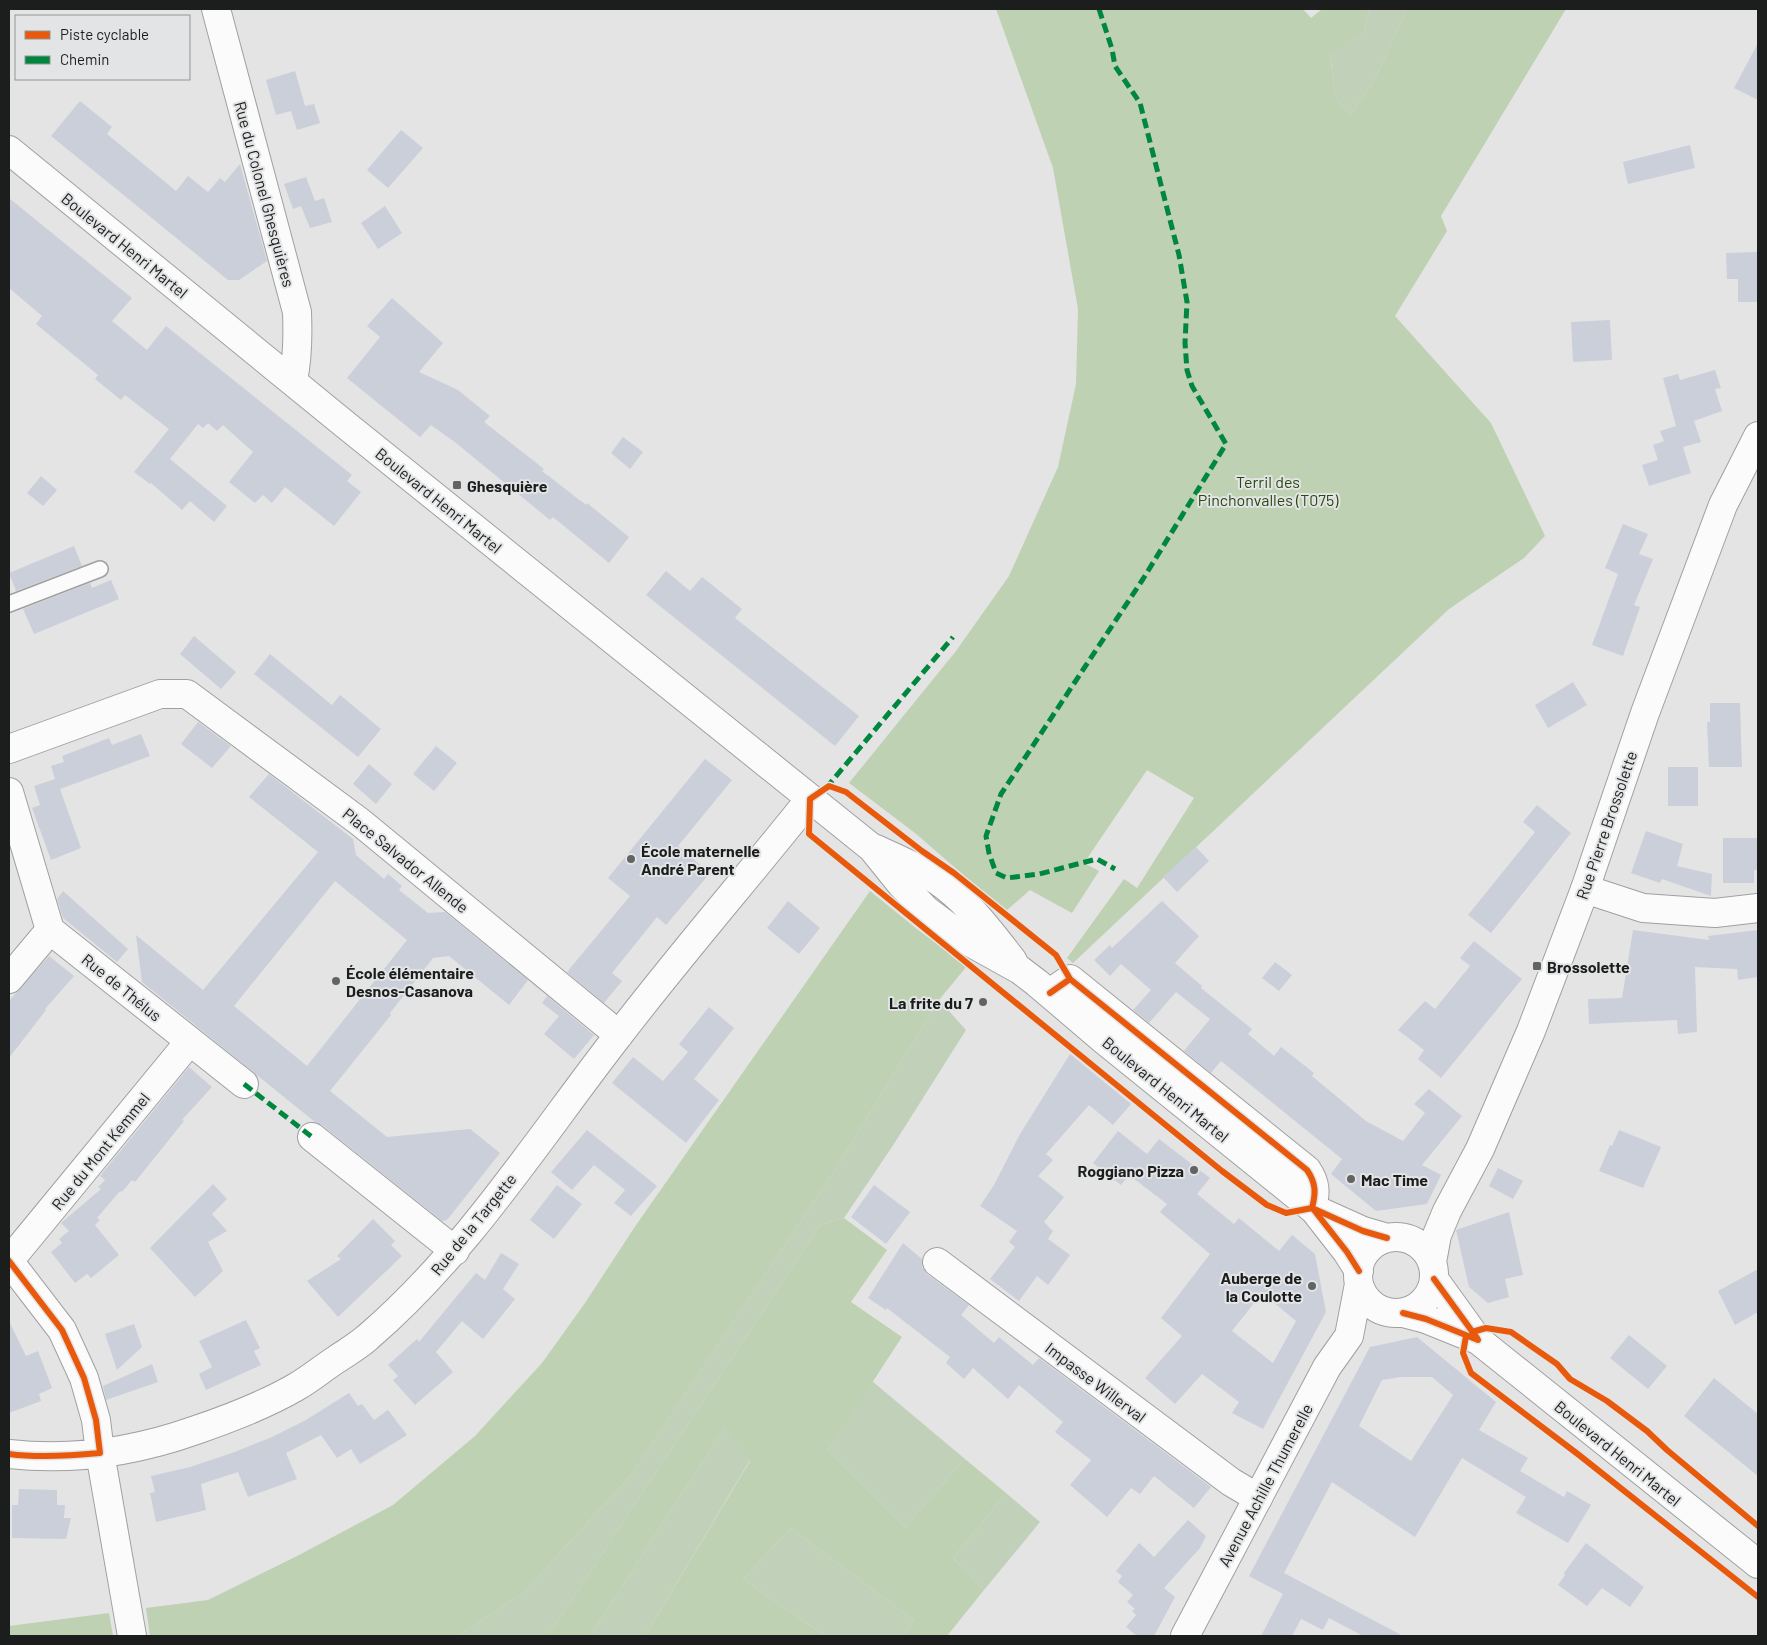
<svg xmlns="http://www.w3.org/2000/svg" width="1767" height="1645" font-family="Barlow,sans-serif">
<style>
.green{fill:#c1d0b8}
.forest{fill:#bed1b2}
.building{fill:#cacfda;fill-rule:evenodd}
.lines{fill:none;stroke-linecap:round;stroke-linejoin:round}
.lane-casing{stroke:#a0a0a0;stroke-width:18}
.street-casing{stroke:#a0a0a0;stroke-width:30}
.secondary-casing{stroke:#a0a0a0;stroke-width:30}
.lane{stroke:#fbfbfb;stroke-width:15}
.street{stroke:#fbfbfb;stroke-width:28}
.secondary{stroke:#fbfbfb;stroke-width:28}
.quiet{stroke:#00873e;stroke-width:5;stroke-dasharray:10 5;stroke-linecap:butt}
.cycleway-casing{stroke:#e3e4e5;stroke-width:9}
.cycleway{stroke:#e8590c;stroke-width:6}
.poi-dot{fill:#626363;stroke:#e3e4e5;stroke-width:2}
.labels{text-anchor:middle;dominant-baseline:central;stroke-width:4;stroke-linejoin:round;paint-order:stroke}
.street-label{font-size:16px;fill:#1c1d1d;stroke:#e3e4e5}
.park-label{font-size:16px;fill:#2a4a11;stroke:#e3e4e5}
.poi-label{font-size:16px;font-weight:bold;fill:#1c1d1d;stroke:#e3e4e5;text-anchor:start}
</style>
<rect width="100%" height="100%" fill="#e4e4e4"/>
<path class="green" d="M 1369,9 L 1407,9 L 1375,79 L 1350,116 L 1335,96 L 1330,53 L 1364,33 Z
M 939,1000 L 966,1030 L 892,1147 L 844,1218 L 820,1225 L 548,1636 L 457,1636 L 523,1593 L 632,1474 L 834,1171 Z
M 872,1381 L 965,1459 L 905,1527 L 828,1450 Z
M 724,1428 L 750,1460 L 645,1636 L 590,1636 Z
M 1006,1493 L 1040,1522 L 984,1590 L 953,1558 Z
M 791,1528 L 914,1620 L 904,1636 L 825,1636 L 743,1579 Z"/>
<path class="forest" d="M 996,9 L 1303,9 L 1311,18 L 1322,9 L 1369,9 L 1364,33 L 1330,54 L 1335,96 L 1350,116 L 1375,79 L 1407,9 L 1566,9 L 1441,216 L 1447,231 L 1395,316 L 1491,423 L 1545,536 L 1524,558 L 1449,609 L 1073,963 L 1067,958 L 1124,879 L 1137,888 L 1194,798 L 1147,770 L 1084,863 L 1099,871 L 1072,913 L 1030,890 L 1007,910 L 990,898 L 915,833 L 849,783 L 956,651 L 1009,576 L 1058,467 L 1076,384 L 1078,309 L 1053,168 Z
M 870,891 L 918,930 L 967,966 L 939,1000 L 834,1171 L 632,1474 L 523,1593 L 457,1636 L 150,1636 L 146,1608 L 208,1600 L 299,1555 L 393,1505 L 475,1436 L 542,1363 L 585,1303 L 634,1228 Z
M 844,1218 L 887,1250 L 851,1302 L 902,1337 L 828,1450 L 905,1527 L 965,1459 L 1006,1493 L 953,1558 L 984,1590 L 947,1636 L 904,1636 L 914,1620 L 791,1528 L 743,1579 L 825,1636 L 645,1636 L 750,1461 L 724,1428 L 590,1636 L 548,1636 L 820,1225 Z
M 109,1613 L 113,1636 L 9,1636 L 9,1626 Z"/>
<path class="building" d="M 1758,43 L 1758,100 L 1734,88 Z
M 295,71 L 305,106 L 314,104 L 320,123 L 297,130 L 291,111 L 276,115 L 266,80 Z
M 80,101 L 112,127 L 107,134 L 176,191 L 188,176 L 208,192 L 220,178 L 225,182 L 240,164 L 267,261 L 239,280 L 228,280 L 51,136 Z
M 401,130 L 423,148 L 388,188 L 367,170 Z
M 1690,145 L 1695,168 L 1628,184 L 1623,162 Z
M 306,177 L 315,201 L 324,198 L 332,222 L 310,228 L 301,206 L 304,205 L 293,209 L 284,184 Z
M 9,198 L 132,298 L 112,321 L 147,350 L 166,326 L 352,475 L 347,481 L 361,492 L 334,526 L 285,487 L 272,503 L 263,495 L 255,503 L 229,482 L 253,452 L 223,425 L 217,431 L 208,423 L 203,428 L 198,424 L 170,459 L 227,506 L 214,522 L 190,501 L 182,510 L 151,483 L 150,484 L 134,472 L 169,429 L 125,395 L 121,400 L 95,379 L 98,375 L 36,324 L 42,316 L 9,288 Z
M 385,206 L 402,233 L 378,249 L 361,223 Z
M 1758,252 L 1758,302 L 1738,302 L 1738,279 L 1727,279 L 1726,253 Z
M 392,298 L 443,343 L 419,372 L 458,390 L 490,416 L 484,422 L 544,469 L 542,471 L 586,505 L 587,503 L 629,537 L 609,563 L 553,517 L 550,520 L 456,443 L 431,425 L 420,437 L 347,378 L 380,337 L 367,326 Z
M 1610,320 L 1612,360 L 1573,362 L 1571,322 Z
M 1715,370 L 1721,388 L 1715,389 L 1722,411 L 1694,421 L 1701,442 L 1683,447 L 1691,473 L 1649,486 L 1642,465 L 1658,460 L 1653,445 L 1664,441 L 1660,431 L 1676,426 L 1663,378 L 1678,374 L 1680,380 Z
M 623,437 L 643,452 L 630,469 L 611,453 Z
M 41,476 L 57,490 L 43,506 L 27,493 Z
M 1623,524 L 1648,534 L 1639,554 L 1653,559 L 1634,605 L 1640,607 L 1623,656 L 1592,645 L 1618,574 L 1605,568 Z
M 74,546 L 82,566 L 16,591 L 9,573 Z
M 666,571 L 690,591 L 702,577 L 742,609 L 735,618 L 859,716 L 835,746 L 646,595 Z
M 111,580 L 119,599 L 34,634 L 23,609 L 90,583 L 92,588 Z
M 194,636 L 236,672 L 221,689 L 180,654 Z
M 270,654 L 332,705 L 340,695 L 381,729 L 358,757 L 254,674 Z
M 1573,682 L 1587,705 L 1548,728 L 1535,705 Z
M 1710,703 L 1740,703 L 1742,767 L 1709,767 L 1707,722 L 1710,722 Z
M 198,722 L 231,746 L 212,768 L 181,744 Z
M 141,734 L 150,756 L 60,789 L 81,848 L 51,860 L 32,808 L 40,805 L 34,786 L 55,779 L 51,766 L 64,762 L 62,756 L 109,738 L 112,745 Z
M 436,746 L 457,763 L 434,791 L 413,774 Z
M 705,759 L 732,780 L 678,846 L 710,873 L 666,925 L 657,917 L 612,973 L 622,981 L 604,1003 L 567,972 L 630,896 L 608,878 Z
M 369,764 L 392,784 L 376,804 L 353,784 Z
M 1668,767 L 1698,767 L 1698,806 L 1668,806 Z
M 269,774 L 353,839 L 356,855 L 384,879 L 388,874 L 402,886 L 399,890 L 428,913 L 445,912 L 528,980 L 509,1005 L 449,956 L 433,958 L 390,1013 L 391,1015 L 330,1091 L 387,1137 L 470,1129 L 500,1153 L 447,1220 L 442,1221 L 322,1125 L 315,1122 L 142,982 L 136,935 L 203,990 L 318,852 L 249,797 ZM 335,881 L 407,940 L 307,1066 L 234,1006 Z
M 1537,805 L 1571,833 L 1491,933 L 1468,915 L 1535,832 L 1523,822 Z
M 1646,831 L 1683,844 L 1677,866 L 1712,874 L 1711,896 L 1662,879 L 1660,883 L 1631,873 Z
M 1723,838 L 1758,838 L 1758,870 L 1754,870 L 1754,883 L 1723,883 Z
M 1196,847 L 1209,861 L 1177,892 L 1163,877 Z
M 63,891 L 128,949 L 117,962 L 63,918 L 57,899 Z
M 788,901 L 820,928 L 799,954 L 767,928 Z
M 1162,901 L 1199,936 L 1175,963 L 1202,986 L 1201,988 L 1252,1029 L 1248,1034 L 1274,1056 L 1281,1047 L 1314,1073 L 1312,1076 L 1366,1121 L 1403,1141 L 1425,1113 L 1414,1104 L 1429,1089 L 1462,1116 L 1422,1165 L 1441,1175 L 1427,1204 L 1376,1211 L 1331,1174 L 1342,1159 L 1221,1061 L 1211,1073 L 1184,1051 L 1210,1019 L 1176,992 L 1149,1023 L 1133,1010 L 1151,990 L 1121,964 L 1110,976 L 1094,960 L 1110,945 L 1112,948 Z
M 1633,930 L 1709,940 L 1708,936 L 1758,930 L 1758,977 L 1738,980 L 1737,969 L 1695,967 L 1697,1032 L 1678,1034 L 1677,1020 L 1589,1024 L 1588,999 L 1622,998 Z
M 1474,941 L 1522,979 L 1441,1078 L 1418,1059 L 1424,1050 L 1398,1030 L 1425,1001 L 1435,1009 L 1470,966 L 1460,958 Z
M 49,956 L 74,976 L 45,1009 L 46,1010 L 9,1058 L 9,1001 Z
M 1275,962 L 1292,975 L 1279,991 L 1262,978 Z
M 547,996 L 594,1035 L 574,1059 L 544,1034 L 559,1016 L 542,1003 Z
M 709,1007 L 734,1028 L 694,1079 L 719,1100 L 686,1143 L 612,1083 L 633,1057 L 663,1081 L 688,1052 L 679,1044 Z
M 1070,1054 L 1131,1104 L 1113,1125 L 1089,1105 L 1046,1154 L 1053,1160 L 1038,1176 L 1064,1197 L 1044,1222 L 1053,1231 L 1048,1239 L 1070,1255 L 1048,1285 L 1037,1276 L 1019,1301 L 990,1279 L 1015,1247 L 1009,1242 L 1017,1231 L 980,1206 L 994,1185 L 1020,1134 Z
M 189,1067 L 212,1087 L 182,1120 L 184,1121 L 135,1182 L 132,1180 L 122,1192 L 120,1191 L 97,1218 L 100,1220 L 95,1225 L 119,1255 L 91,1278 L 87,1274 L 75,1283 L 51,1252 L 62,1243 L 59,1239 L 69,1231 L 61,1223 L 101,1189 L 98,1187 L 105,1180 L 100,1176 Z
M 587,1130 L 657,1186 L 631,1216 L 614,1203 L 625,1190 L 594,1165 L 572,1190 L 551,1172 Z
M 1619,1130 L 1661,1147 L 1643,1188 L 1599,1171 L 1610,1145 L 1612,1146 Z
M 1118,1131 L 1147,1154 L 1159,1139 L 1210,1178 L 1197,1194 L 1234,1224 L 1239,1218 L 1279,1251 L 1292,1235 L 1315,1254 L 1326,1312 L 1263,1429 L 1232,1413 L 1239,1402 L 1202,1374 L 1175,1404 L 1145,1378 L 1182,1336 L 1161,1318 L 1210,1254 L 1160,1212 L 1167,1204 L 1129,1175 L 1121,1185 L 1093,1163 ZM 1262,1293 L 1296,1321 L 1273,1363 L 1232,1331 Z
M 1498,1168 L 1523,1181 L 1513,1199 L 1489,1186 Z
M 213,1184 L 227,1199 L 212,1214 L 227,1231 L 208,1242 L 223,1271 L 195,1297 L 150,1248 Z
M 557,1185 L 582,1204 L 554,1239 L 530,1220 Z
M 874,1185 L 910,1212 L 886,1244 L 851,1217 Z
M 1509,1212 L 1523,1275 L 1505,1279 L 1509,1297 L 1488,1303 L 1469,1287 L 1456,1230 Z
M 373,1219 L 395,1241 L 391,1245 L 402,1256 L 338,1317 L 307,1281 L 341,1259 L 337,1256 Z
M 903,1243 L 922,1259 L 922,1268 L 928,1275 L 969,1305 L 961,1315 L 994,1343 L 999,1337 L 1033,1365 L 1039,1358 L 1211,1487 L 1194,1508 L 1154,1476 L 1140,1494 L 1131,1488 L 1107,1517 L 1070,1485 L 1091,1460 L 1055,1432 L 1063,1422 L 1019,1385 L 1008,1399 L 973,1368 L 964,1379 L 946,1363 L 950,1357 L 887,1308 L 886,1310 L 868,1298 Z
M 501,1253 L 519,1264 L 503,1289 L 515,1299 L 483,1339 L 462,1321 L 436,1352 L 453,1372 L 415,1405 L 393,1380 L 398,1376 L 388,1365 L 417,1339 L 419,1342 L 476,1273 L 485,1280 Z
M 1758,1269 L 1758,1312 L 1735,1325 L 1718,1291 Z
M 246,1320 L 260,1348 L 254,1351 L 261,1365 L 206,1390 L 199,1374 L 212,1367 L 199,1341 Z
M 9,1321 L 26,1356 L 38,1351 L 52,1388 L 39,1394 L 41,1401 L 9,1413 Z
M 134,1324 L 142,1347 L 117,1370 L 105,1334 Z
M 1629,1335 L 1667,1366 L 1648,1389 L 1610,1358 Z
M 1417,1337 L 1496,1402 L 1479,1430 L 1528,1458 L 1520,1471 L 1564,1497 L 1567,1491 L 1591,1505 L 1568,1543 L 1516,1513 L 1526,1497 L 1462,1458 L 1415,1537 L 1332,1482 L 1284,1573 L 1403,1636 L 1363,1636 L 1329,1618 L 1323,1630 L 1301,1619 L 1292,1636 L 1261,1636 L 1283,1594 L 1249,1576 L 1370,1347 ZM 1401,1377 L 1432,1377 L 1453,1395 L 1411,1461 L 1359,1426 L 1382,1380 Z
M 152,1364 L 158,1382 L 106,1400 L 103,1386 Z
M 1714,1378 L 1758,1414 L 1758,1476 L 1684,1416 Z
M 349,1393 L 358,1406 L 362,1404 L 374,1420 L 388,1410 L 407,1435 L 360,1464 L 351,1449 L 337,1458 L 321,1435 L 286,1453 L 297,1479 L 248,1497 L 238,1472 L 201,1484 L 206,1510 L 156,1522 L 150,1493 L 155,1492 L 151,1476 L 190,1467 L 232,1453 L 272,1437 L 306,1420 Z
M 19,1489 L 57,1490 L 57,1505 L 65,1505 L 64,1518 L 71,1518 L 66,1539 L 12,1538 L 12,1505 L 18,1505 Z
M 1188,1520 L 1206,1536 L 1200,1548 L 1164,1588 L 1175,1597 L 1154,1636 L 1137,1636 L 1126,1627 L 1136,1615 L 1132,1611 L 1135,1609 L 1127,1602 L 1133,1595 L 1118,1582 L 1122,1576 L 1116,1571 L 1139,1543 L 1154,1557 Z
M 1586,1543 L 1644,1587 L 1630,1607 L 1602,1588 L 1587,1606 L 1558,1585 L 1565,1575 L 1564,1573 Z"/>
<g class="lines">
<g class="lane-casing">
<path id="lane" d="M 9,604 L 100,569"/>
</g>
<g class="street-casing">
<path id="street" d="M 9,749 L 160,694 L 187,694 L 360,822 L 619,1035
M 9,792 L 50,930
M 1585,889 L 1643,908 L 1715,913 L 1758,908
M 9,979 L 50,930 L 244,1084
M 1050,993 L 1070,979 L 1307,1170 C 1316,1183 1316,1193 1312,1208
M 312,1137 L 455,1251
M 937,1262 L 1231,1482 L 1258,1498
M 9,1454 C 72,1461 137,1451 196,1430 C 231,1418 265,1405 296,1387 C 310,1379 323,1368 337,1359 C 347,1352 358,1346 368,1337 C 467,1252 538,1139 618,1036 C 680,955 747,878 810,799
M 132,1636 L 100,1453 L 96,1420 L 84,1378 L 62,1330 L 9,1261 L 190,1041"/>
</g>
<g class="secondary-casing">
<path id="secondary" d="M 216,9 L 297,312 C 298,336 298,357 293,380
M 9,150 L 347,426 L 872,848 L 901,884 L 926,910 L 966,940 L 1020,970 L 1037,983 L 1104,1040 L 1312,1208 L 1363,1231 L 1387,1238
M 876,849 C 900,860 924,870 945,886 C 972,907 992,934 1013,961
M 1315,1211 L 1347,1252 L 1359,1271
M1358 1275a38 38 0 1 1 76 0a38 38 0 1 1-76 0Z
M 1432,1262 L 1437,1235 L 1447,1211 L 1480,1149 L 1531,1031 L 1585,889 L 1645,713 L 1723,505 L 1758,436
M 1434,1279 L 1478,1340 L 1758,1564
M 1403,1313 L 1426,1319 L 1478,1340
M 1185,1636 L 1327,1367 L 1349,1336 L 1359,1284"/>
</g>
<use href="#lane" class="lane"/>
<use href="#street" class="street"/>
<use href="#secondary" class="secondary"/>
<path class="quiet" d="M 1099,9 L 1112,49 L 1115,66 L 1140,103 L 1179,255 L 1187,302 L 1185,343 L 1187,370 L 1192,386 L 1226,444 L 1143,579 L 1001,794 L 986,836 L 989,853 L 996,873 L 1007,878 L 1039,874 L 1097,859 L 1115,869
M 826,788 L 953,637
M 244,1084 L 312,1137"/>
<g class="cycleway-casing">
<path id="cycleway" d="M 1070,979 L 1056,955 L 954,873 L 922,851 L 846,792 L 829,786 L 810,799 L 809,834 L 1222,1171 L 1267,1205 L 1286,1213 L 1312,1208
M 1050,993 L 1070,979 L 1307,1170 C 1316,1183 1316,1193 1312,1208
M 1312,1208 L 1363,1231 L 1387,1238
M 1314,1210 L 1347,1252 L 1359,1271
M 9,1261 L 62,1330 L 84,1378 L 96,1420 L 100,1453 C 69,1456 39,1458 9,1454
M 1434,1279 L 1477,1338
M 1403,1313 L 1426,1319 L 1478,1340
M 1472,1332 L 1486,1328 L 1511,1332 L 1557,1364 L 1570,1379 L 1607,1401 L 1647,1431 L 1667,1450 L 1758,1526
M 1466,1336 L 1463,1353 L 1471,1373 L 1579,1455 L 1758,1597"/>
</g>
<use href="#cycleway" class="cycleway"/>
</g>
<g class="poi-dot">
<rect x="452" y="480" width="10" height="10" rx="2.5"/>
<circle cx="631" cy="859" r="5"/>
<rect x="1532" y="961" width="10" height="10" rx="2.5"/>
<circle cx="336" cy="981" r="5"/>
<circle cx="983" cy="1002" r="5"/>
<circle cx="1194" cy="1170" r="5"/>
<circle cx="1351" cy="1179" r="5"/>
<circle cx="1312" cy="1286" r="5"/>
</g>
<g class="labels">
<g class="street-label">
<text transform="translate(265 194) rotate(75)">Rue du Colonel Ghesquières</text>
<text transform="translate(125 245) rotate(39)">Boulevard Henri Martel</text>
<text transform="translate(439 500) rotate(39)">Boulevard Henri Martel</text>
<text transform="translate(1606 825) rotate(-71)">Rue Pierre Brossolette</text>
<text transform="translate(406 860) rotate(39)">Place Salvador Allende</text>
<text transform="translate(122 987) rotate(39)">Rue de Thélus</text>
<text transform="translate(1166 1089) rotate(39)">Boulevard Henri Martel</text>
<text transform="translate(100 1151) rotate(-51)">Rue du Mont Kemmel</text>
<text transform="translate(473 1224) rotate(-51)">Rue de la Targette</text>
<text transform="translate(1096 1382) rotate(37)">Impasse Willerval</text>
<text transform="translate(1618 1453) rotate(39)">Boulevard Henri Martel</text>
<text transform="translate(1265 1485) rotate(-62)">Avenue Achille Thumerelle</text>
</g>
<g class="park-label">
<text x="1268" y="481">Terril des<tspan x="1268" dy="18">Pinchonvalles (T075)</tspan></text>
</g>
<g class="poi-label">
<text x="467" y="485">Ghesquière</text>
<text x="641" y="850">École maternelle<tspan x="641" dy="18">André Parent</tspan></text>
<text x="1547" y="966">Brossolette</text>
<text x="346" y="972">École élémentaire<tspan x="346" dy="18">Desnos-Casanova</tspan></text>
<text x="973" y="1002" text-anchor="end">La frite du 7</text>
<text x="1184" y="1170" text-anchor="end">Roggiano Pizza</text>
<text x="1361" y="1179">Mac Time</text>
<text x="1302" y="1277" text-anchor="end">Auberge de<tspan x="1302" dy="18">la Coulotte</tspan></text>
</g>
</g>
<rect width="1767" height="1645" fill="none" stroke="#1c1d1d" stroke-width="20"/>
<rect x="15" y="15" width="175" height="65" fill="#e3e4e5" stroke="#939495"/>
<rect x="25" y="31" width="25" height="8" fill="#e8590c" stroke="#939495"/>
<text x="60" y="40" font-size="15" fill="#1c1d1d">Piste cyclable</text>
<rect x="25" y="56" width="25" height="8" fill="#00873e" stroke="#939495"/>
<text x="60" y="65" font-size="15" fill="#1c1d1d">Chemin</text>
</svg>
